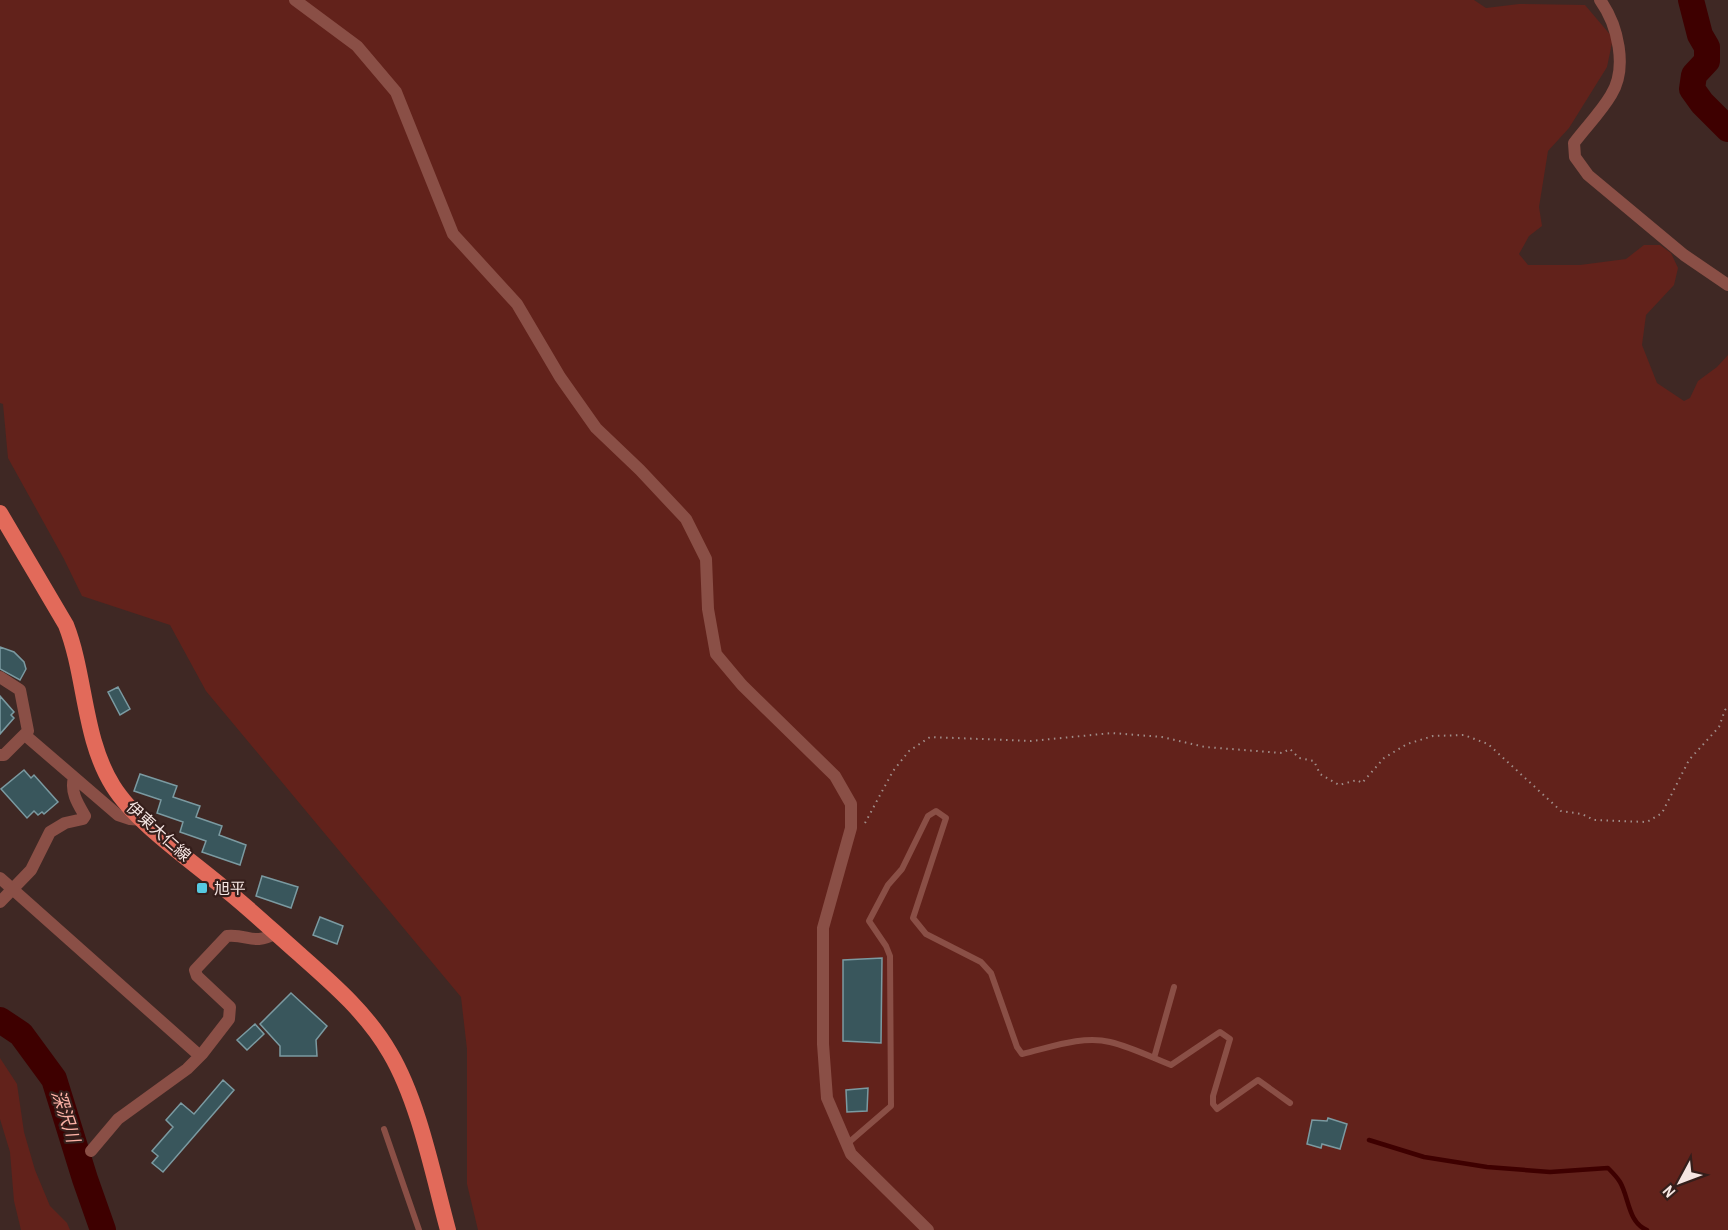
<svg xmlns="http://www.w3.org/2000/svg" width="1728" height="1230" font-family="'Archivo Narrow','Noto Sans JP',sans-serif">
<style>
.green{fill:#62221b}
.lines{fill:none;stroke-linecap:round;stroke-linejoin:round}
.stream{stroke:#3e0000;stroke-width:4.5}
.river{stroke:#3e0000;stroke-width:26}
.building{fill:#39565c;stroke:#7b9aa1;stroke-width:1.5}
.path{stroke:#a08d89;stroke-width:2;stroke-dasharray:1.5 4.5;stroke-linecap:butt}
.service{stroke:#8a4f46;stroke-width:6}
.minor{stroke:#8a4f46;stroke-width:12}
.primary{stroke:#e26a5a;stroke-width:16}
.poi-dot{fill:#56c9e1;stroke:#351e1b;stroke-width:2}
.labels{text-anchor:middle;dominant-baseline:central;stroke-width:4.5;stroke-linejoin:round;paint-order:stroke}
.street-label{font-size:16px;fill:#f5e5e2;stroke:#351e1b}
.poi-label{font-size:16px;fill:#f5e5e2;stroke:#351e1b;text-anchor:start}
.water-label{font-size:18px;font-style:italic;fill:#fdb2a6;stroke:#351e1b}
</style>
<rect width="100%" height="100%" fill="#3f2824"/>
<path class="green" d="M 0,0 L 1474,0 L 1486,8 L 1519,4 L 1585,5 L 1613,38 L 1607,67 L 1569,128 L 1548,151 L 1539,207 L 1542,226 L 1529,236 L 1519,254 L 1528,265 L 1580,265 L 1626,259 L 1644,245 L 1660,245 L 1671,253 L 1678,268 L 1674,285 L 1646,315 L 1642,345 L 1657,383 L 1684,401 L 1690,398 L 1698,381 L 1717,367 L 1728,355 L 1728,1230 L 478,1230 L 467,1184 L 467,1049 L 461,997 L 206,691 L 170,625 L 82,596 L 64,559 L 8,458 L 3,404 L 0,403 Z
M 0,1058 L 17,1084 L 24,1132 L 35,1170 L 50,1206 L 67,1223 L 70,1230 L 21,1230 L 14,1201 L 10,1152 L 0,1119 Z"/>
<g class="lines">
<path class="stream" d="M 1369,1140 L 1424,1157 L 1487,1167 L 1550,1172 L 1608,1168 C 1612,1172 1617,1177 1620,1182 C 1629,1197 1628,1223 1647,1230"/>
<path class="river" d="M 1691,0 L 1700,35 L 1707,47 L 1707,61 L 1694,75 L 1692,89 L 1702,103 L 1728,129
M 0,1020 L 21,1034 L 54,1079 L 85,1179 L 103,1230"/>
</g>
<path class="building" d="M 0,647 L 14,652 L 24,662 L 26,669 L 20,680 L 0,669 Z
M 118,687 L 130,709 L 120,715 L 108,692 Z
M 0,696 L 14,712 L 11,715 L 14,718 L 0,734 Z
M 24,770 L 31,778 L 34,775 L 58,802 L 44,814 L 42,812 L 38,815 L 34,811 L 27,818 L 1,789 Z
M 140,774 L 177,786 L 173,797 L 200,806 L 196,817 L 222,826 L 219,835 L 246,845 L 240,865 L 202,852 L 206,841 L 180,832 L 183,822 L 157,813 L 161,800 L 134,791 Z
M 262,876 L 298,887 L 291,908 L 256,896 Z
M 320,917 L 343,926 L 337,944 L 313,935 Z
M 882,958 L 881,1043 L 843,1041 L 843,960 Z
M 291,993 L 327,1026 L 316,1040 L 317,1056 L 280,1056 L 280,1046 L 260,1024 Z
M 255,1024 L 264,1034 L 247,1050 L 237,1040 Z
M 223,1080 L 234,1090 L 163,1172 L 152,1163 L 158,1156 L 152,1151 L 173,1127 L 166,1120 L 181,1103 L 194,1114 Z
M 868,1088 L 867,1111 L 847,1112 L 846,1090 Z
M 1328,1118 L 1347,1124 L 1340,1149 L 1322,1144 L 1321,1148 L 1307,1144 L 1312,1120 L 1327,1121 Z"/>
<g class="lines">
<path class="path" d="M 865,823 L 893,771 L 909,751 L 930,737 L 1031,741 L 1112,733 L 1162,737 L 1205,747 L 1282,753 L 1290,749 L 1299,758 L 1314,761 L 1320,774 L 1339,785 L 1357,780 L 1362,783 L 1384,758 L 1407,744 L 1433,736 L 1464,735 L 1488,744 L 1561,811 L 1582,814 L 1594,820 L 1647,822 L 1662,813 L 1689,760 L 1719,727 L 1725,710 L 1728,707"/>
<path class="service" d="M 1154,1058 L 1174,987
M 384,1129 L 419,1230
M 847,1144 L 891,1106 L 890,956 L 886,946 L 869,921 L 888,885 L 902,869 L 928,816 L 936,811 L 946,818 L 913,918 L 926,934 L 981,962 L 991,973 L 1017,1047 L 1022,1054 C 1049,1048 1082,1035 1110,1042 C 1131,1047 1151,1057 1171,1065 L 1220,1032 L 1230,1039 L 1213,1096 L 1213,1104 L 1217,1109 L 1258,1080 L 1290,1103"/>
<path class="minor" d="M 295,0 L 357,46 L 396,92 L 453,234 L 517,304 L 560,377 L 596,428 L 640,470 L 686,519 L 706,559 L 708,609 L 716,654 L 742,685 L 835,776 L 851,804 L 851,828 L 823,928 L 823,1044 L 827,1098 L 851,1154 L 928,1230
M 1600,0 C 1618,25 1628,68 1611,95 C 1601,112 1586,127 1574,143 L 1575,157 L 1588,175 L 1684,255 L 1728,285
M 0,677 L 20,690 L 28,731 L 4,755 L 0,755
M 25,735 L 118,815 L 130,819 L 143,820
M 0,878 L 200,1056
M 0,902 L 31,870 L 50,832 L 65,823 L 83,819 L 85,816 C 78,804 70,792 74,778
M 91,1151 L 118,1119 L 187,1069 L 202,1054 L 229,1019 L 230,1007 L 197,976 L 195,970 L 227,936 C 249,934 253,946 276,933"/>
<path class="primary" d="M 0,513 L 66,625 C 86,676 83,738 113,786 C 136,823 192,861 226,890 C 251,910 274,932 298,953 C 332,983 367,1013 390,1053 C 419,1102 433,1175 448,1230"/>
</g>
<rect class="poi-dot" x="196" y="882" width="12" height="12" rx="3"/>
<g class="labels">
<g class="street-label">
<text transform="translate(159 831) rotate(42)">伊東大仁線</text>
</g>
<g class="poi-label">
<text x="214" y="888">旭平</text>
</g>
<g class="water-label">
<text transform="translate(66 1116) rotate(72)">深沢川</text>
</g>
</g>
<g transform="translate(1680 1182) rotate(229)" stroke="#351e1b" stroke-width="4.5" paint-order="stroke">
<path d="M0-4.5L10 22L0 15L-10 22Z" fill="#f5e5e2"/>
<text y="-9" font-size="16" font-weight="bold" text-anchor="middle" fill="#f5e5e2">N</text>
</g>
</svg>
